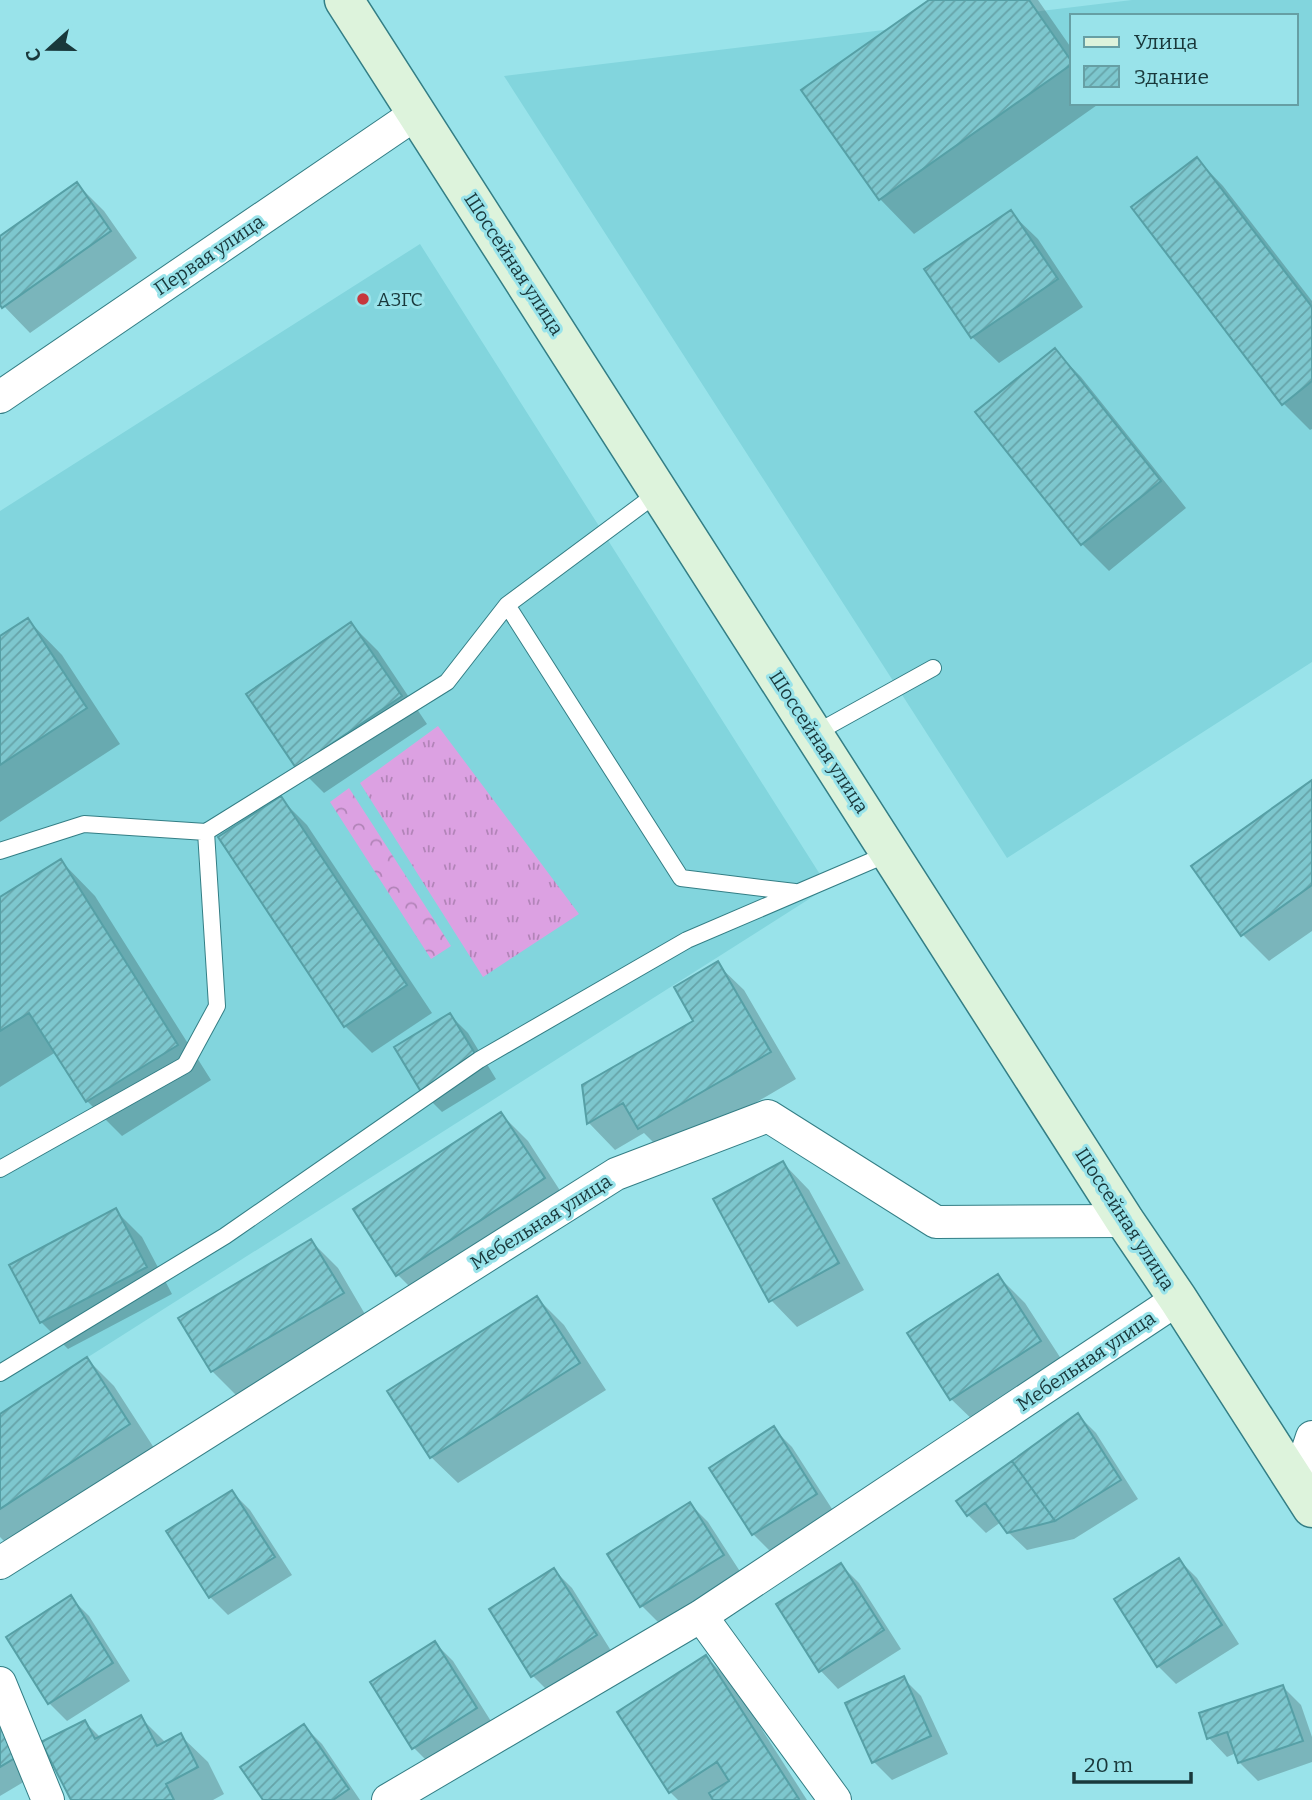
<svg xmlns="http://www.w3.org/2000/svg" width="1312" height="1800" font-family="Bitter,serif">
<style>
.built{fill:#82d5dd;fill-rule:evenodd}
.grass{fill:url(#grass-tufts)}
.forest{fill:url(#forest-crowns)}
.shadow{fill:#0003}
.building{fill:url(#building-hatch);stroke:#56a0a6;stroke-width:2}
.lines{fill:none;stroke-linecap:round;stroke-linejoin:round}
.lane-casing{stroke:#337e85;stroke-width:18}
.street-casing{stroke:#337e85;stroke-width:34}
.secondary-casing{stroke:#337e85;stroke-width:41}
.lane{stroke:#fff;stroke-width:16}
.street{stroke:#fff;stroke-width:32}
.secondary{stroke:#ddf3dc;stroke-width:38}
.poi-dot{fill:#c6373c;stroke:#99e3ea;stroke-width:2.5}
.labels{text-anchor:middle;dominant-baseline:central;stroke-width:6;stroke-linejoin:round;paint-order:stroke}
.street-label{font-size:19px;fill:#19383b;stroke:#99e3ea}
.poi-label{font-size:19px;fill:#19383b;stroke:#99e3ea;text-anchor:start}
</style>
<defs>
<pattern id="grass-tufts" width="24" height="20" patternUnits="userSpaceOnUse" patternTransform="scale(1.75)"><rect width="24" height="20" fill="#dca1e2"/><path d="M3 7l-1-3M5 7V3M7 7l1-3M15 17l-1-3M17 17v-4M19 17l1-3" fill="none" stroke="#b284b8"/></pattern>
<pattern id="forest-crowns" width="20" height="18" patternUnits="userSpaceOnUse" patternTransform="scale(1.75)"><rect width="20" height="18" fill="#dca1e2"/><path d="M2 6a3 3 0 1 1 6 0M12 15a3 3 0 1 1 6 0" fill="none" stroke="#b284b8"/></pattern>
<pattern id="building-hatch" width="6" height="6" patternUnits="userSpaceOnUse" patternTransform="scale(1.75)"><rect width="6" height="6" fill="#7dc7ce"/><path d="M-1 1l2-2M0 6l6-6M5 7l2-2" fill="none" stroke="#66a3a8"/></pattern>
</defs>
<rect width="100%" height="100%" fill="#99e3ea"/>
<path class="built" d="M 1132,0 L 1312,0 L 1312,662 L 1007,858 L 504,76 ZM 1072,16 L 1296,16 L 1296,103 L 1072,103 Z
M 420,244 L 828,887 L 0,1413 L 0,511 Z"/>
<path class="grass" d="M 438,726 L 579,914 L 483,977 L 360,783 Z"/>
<path class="forest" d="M 349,788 L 451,946 L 431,959 L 330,802 Z"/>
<path class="shadow" d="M 932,0 L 1038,0 L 1072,49 L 1072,103 L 1100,103 L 914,234 L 880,199 Z
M 1197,159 L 1223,186 L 1312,301 L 1312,429 L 1310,430 L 1283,403 Z
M 77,184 L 104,211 L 137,258 L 30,333 L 0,302 L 0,239 Z
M 1011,213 L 1038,239 L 1083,307 L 999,363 L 972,337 Z
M 1055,350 L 1081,377 L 1186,508 L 1109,571 L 1082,544 Z
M 28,620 L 62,655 L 120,744 L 0,822 L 0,638 Z
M 351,624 L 378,651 L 427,724 L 324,793 L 297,766 Z
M 1312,782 L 1312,931 L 1269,961 L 1243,935 Z
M 280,798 L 307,825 L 432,1013 L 372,1053 L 345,1026 Z
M 61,861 L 95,896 L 211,1080 L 122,1136 L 87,1101 L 56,1052 L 0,1087 L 0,899 Z
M 717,964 L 744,990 L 796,1079 L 666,1155 L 644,1133 L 615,1150 L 589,1123 L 584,1086 L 695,1021 Z
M 450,1015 L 468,1033 L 496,1079 L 442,1112 L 424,1094 Z
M 501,1114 L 528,1141 L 570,1206 L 424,1301 L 398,1275 Z
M 783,1163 L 809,1190 L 864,1290 L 797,1327 L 771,1300 Z
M 116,1211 L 142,1237 L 172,1294 L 68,1349 L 41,1322 L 11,1266 Z
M 311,1241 L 338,1268 L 369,1321 L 239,1398 L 212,1371 L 181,1318 Z
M 998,1276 L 1025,1303 L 1067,1368 L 978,1425 L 951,1399 Z
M 537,1298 L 564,1325 L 606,1390 L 458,1483 L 431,1457 Z
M 87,1359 L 114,1386 L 156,1451 L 10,1547 L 0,1537 L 0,1416 Z
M 1078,1415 L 1096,1433 L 1138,1499 L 1074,1539 L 1027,1550 L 1008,1532 L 1001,1522 L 986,1533 L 968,1515 Z
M 774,1429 L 792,1447 L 834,1512 L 771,1552 L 753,1534 Z
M 232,1492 L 250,1510 L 292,1575 L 228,1615 L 210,1597 L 169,1532 Z
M 690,1504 L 708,1522 L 741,1573 L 660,1624 L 642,1606 L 609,1555 Z
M 1179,1560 L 1197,1578 L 1239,1644 L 1176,1684 L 1158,1666 Z
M 841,1565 L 859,1583 L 901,1649 L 838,1689 L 820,1670 Z
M 554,1570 L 572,1588 L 613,1654 L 551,1694 L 533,1676 Z
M 71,1598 L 89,1616 L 130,1681 L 67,1721 L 49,1703 Z
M 435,1643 L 453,1661 L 494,1726 L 432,1766 L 414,1748 L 372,1683 Z
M 706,1657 L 733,1684 L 807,1800 L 678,1800 L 670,1792 Z
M 903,1678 L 921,1696 L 948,1754 L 892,1780 L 874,1762 Z
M 1283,1687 L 1301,1705 L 1312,1737 L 1312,1762 L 1258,1781 L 1239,1762 L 1236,1753 L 1227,1757 L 1209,1738 L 1201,1715 Z
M 0,1711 L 37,1774 L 0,1796 Z
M 141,1718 L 166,1743 L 181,1736 L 208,1762 L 224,1794 L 213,1800 L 73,1800 L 85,1722 L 101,1738 Z
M 304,1726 L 322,1744 L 360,1800 L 265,1800 Z"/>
<path class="building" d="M 929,0 L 1029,0 L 1072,62 L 1072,64 L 879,200 L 801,90 Z
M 1197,157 L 1312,307 L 1312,381 L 1282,405 L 1131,207 Z
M 77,182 L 111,231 L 2,308 L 0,305 L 0,236 Z
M 1011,210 L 1058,279 L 971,338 L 924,269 Z
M 1055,348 L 1161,481 L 1081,545 L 975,412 Z
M 28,618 L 87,708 L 0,765 L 0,636 Z
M 351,622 L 402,696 L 296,768 L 246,694 Z
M 1312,780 L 1312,885 L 1241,936 L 1191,866 Z
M 281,796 L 407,985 L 344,1027 L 218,837 Z
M 61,859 L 178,1045 L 86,1102 L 29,1013 L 0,1031 L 0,897 Z
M 718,961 L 771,1052 L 638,1129 L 623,1103 L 587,1124 L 582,1085 L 693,1021 L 674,987 Z
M 450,1013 L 479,1060 L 423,1095 L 394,1047 Z
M 501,1112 L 545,1178 L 396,1276 L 353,1209 Z
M 783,1161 L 839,1263 L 769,1302 L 713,1199 Z
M 116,1208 L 147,1267 L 40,1323 L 9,1265 Z
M 311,1239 L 344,1293 L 211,1372 L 178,1318 Z
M 998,1274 L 1041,1341 L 950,1400 L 907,1333 Z
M 537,1296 L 580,1363 L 430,1458 L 387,1391 Z
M 87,1357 L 130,1424 L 0,1509 L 0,1414 Z
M 1078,1413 L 1121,1480 L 1055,1521 L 1012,1461 Z
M 774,1426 L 817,1494 L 752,1535 L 709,1468 Z
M 1012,1461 L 1055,1521 L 1007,1533 L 985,1503 L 967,1516 L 956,1501 Z
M 232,1490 L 275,1557 L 209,1598 L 166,1531 Z
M 690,1502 L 724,1555 L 640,1607 L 607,1554 Z
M 1179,1558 L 1222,1625 L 1157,1667 L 1114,1599 Z
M 841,1563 L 884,1630 L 819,1672 L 776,1604 Z
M 554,1568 L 597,1635 L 531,1677 L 489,1609 Z
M 71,1595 L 113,1663 L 48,1704 L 6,1637 Z
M 435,1641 L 477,1708 L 412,1749 L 370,1682 Z
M 706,1655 L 799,1799 L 797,1800 L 713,1800 L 709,1793 L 729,1781 L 717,1762 L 669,1793 L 617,1712 Z
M 904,1676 L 931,1736 L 872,1763 L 845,1703 Z
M 1283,1685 L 1303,1741 L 1238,1763 L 1227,1732 L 1207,1739 L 1199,1713 Z
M 141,1715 L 157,1746 L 181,1733 L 198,1767 L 166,1784 L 174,1800 L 71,1800 L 41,1742 L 85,1720 L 95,1739 Z
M 0,1721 L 20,1755 L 0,1767 Z
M 304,1724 L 349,1789 L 333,1800 L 263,1800 L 240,1767 Z"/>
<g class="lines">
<g class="lane-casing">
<path id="lane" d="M 507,605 L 681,878 L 795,892
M 814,734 L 933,668
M 0,851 L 84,824 L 206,832 L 447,682 L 507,605 L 659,492
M 0,1169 L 185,1065 L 217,1006 L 206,832
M 0,1373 L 225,1236 L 479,1060 L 687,940 L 890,853"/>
</g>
<g class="street-casing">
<path id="street" d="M 0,397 L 417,113
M 1312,1437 L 1297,1482 L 1312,1488
M 0,1563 L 616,1174 L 768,1116 L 936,1222 L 1125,1221
M 701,1616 L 835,1800
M 0,1683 L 48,1800
M 388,1800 L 701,1616 L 1178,1299"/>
</g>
<g class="secondary-casing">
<path id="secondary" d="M 344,0 L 1125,1221 L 1178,1299 L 1312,1508"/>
</g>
<use href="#lane" class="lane"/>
<use href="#street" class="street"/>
<use href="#secondary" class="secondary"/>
</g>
<circle class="poi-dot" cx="363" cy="299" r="7"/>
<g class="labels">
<g class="street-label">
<text transform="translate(209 255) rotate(-34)">Первая улица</text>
<text transform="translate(514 264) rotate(57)">Шоссейная улица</text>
<text transform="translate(819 742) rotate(57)">Шоссейная улица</text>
<text transform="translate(1125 1219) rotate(57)">Шоссейная улица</text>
<text transform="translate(541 1222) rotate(-32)">Мебельная улица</text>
<text transform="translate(1086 1361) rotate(-34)">Мебельная улица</text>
</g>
<g class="poi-label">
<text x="377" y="299">АЗГС</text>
</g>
</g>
<rect x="1070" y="14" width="228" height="91" fill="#99e3ea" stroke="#669fa4" stroke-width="2"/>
<rect x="1084" y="37" width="35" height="10" fill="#ddf3dc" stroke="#669fa4" stroke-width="2"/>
<text x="1134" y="49" font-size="21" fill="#19383b">Улица</text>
<rect x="1084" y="66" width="35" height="21" fill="url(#building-hatch)" stroke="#669fa4" stroke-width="2"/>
<text x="1134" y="84" font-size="21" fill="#19383b">Здание</text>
<g transform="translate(49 49) rotate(249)" stroke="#99e3ea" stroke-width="5" paint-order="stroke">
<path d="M0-5L12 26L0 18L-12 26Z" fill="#19383b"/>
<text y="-10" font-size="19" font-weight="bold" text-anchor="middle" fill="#19383b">С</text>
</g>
<path d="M1074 1772v10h117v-10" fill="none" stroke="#19383b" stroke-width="3.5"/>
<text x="1084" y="1772" font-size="21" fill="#19383b" stroke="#99e3ea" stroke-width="5" paint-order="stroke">20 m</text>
</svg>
